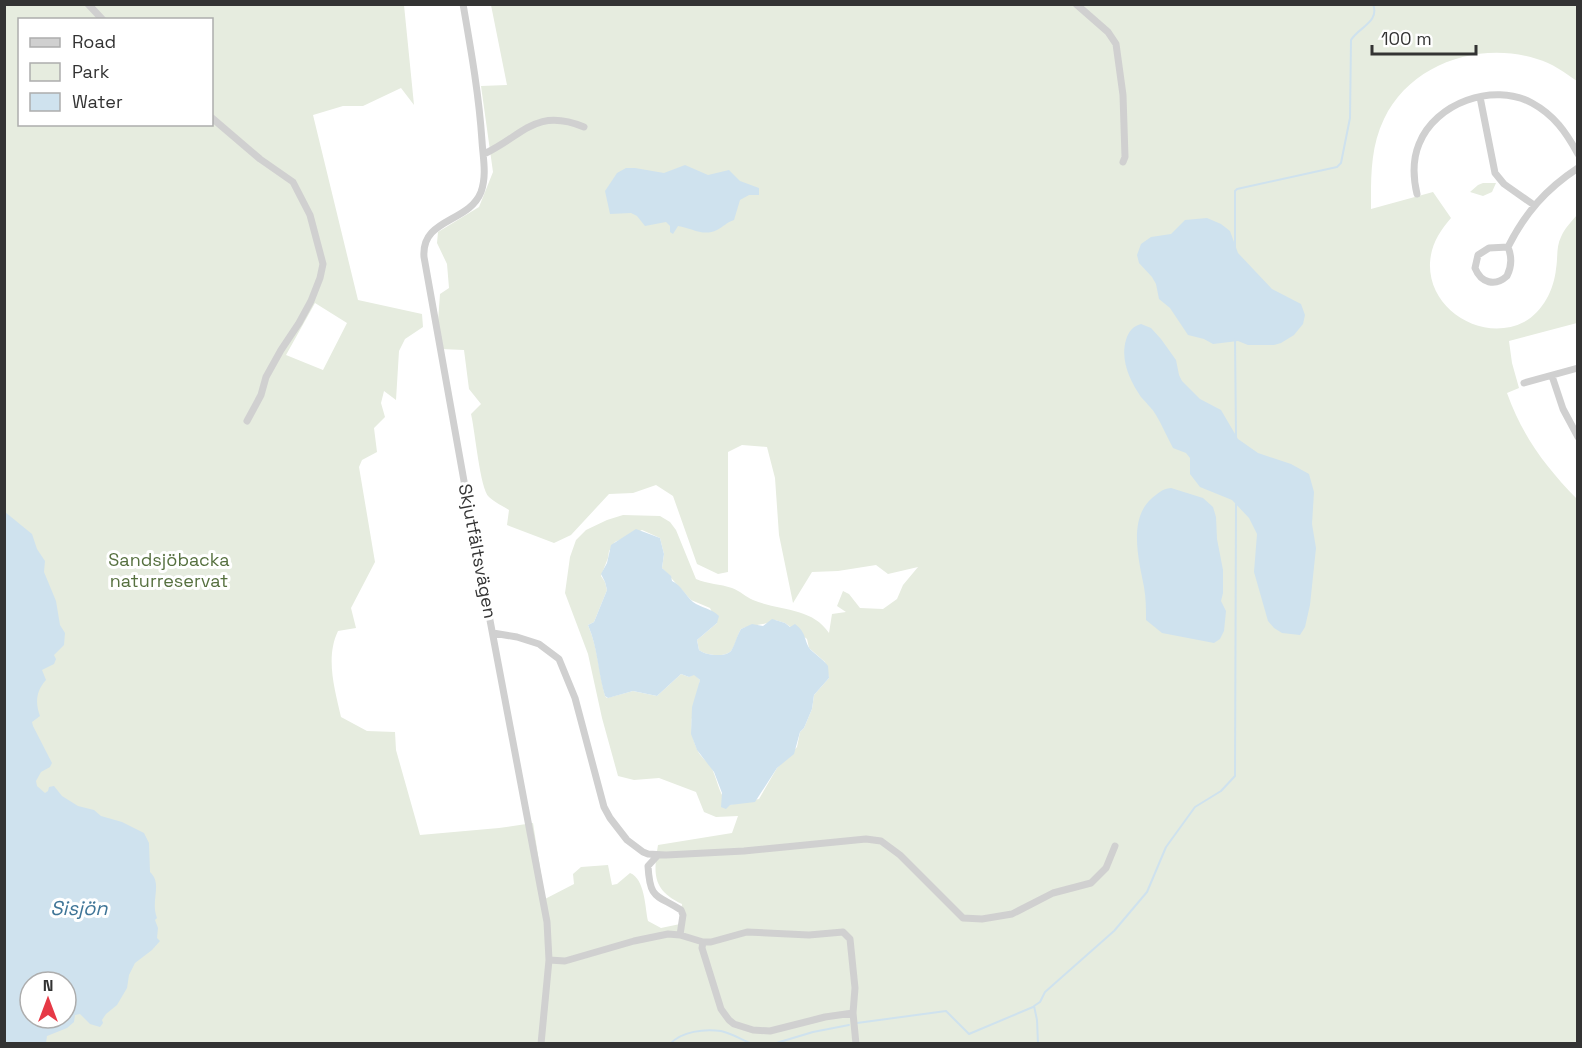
<svg xmlns="http://www.w3.org/2000/svg" width="1582" height="1048" font-family="'Space Grotesk',sans-serif">
<style>
.green{fill:#e6ecdf;fill-rule:evenodd}
.water{fill:#cfe2ee;fill-rule:evenodd}
.lines{fill:none;stroke-linecap:round;stroke-linejoin:round}
.stream{stroke:#cfe2ee;stroke-width:2}
.minor{stroke:#d0d0d0;stroke-width:7}
.labels{text-anchor:middle;dominant-baseline:central;stroke-width:6;stroke-linejoin:round;paint-order:stroke}
.street-label{font-size:18px;fill:#333;stroke:#fff}
.park-label{font-size:18px;fill:#56703f;stroke:#fff}
.water-label{font-size:20px;font-style:italic;fill:#3f7597;stroke:#fff}
</style>
<rect width="100%" height="100%" fill="#fff"/>
<path class="green" d="M 4,5 L 404,5 L 414,105 L 401,88 L 363,106 L 343,106 L 313,115 L 358,300 L 422,314 L 423,327 L 405,339 L 399,351 L 396,400 L 384,391 L 381,403 L 385,417 L 374,428 L 377,452 L 362,460 L 359,467 L 375,562 L 351,608 L 356,628 L 338,631 C 325,658 335,690 341,717 L 367,731 L 395,732 L 396,750 L 420,835 L 499,828 L 533,823 L 545,899 L 574,884 L 573,874 L 581,867 L 608,865 L 612,885 L 617,884 L 630,873 C 645,879 645,907 648,921 L 661,928 L 680,924 L 682,904 C 653,890 653,875 658,845 L 732,833 L 738,816 L 716,817 L 704,812 L 696,792 L 659,778 L 634,780 L 618,776 L 602,718 L 588,654 L 565,593 L 570,557 L 576,540 L 586,530 L 607,520 L 623,515 L 660,516 L 670,522 L 676,530 L 696,579 C 708,584 720,584 732,588 C 740,591 746,597 753,600 C 779,611 812,607 829,633 L 832,614 L 846,612 L 837,606 L 843,591 L 849,594 L 860,608 L 883,609 L 897,599 L 903,585 L 918,567 L 888,574 L 876,565 L 838,571 L 812,572 L 793,603 L 779,535 L 775,478 L 767,447 L 742,445 L 728,452 L 728,572 L 718,574 L 697,564 L 673,496 L 656,485 L 633,493 L 609,494 L 571,535 L 554,543 L 507,525 L 509,510 C 503,506 494,502 489,497 C 480,489 475,430 471,414 L 481,404 L 469,389 L 464,350 L 441,349 L 438,321 L 440,294 L 449,288 L 447,264 L 437,243 L 438,232 L 479,207 L 493,172 L 481,86 L 507,85 L 491,5 L 1577,5 L 1577,81 C 1565,73 1552,63 1537,59 C 1480,41 1411,63 1384,119 C 1370,148 1371,179 1371,209 L 1433,192 L 1451,218 C 1440,231 1431,244 1430,263 C 1428,310 1483,343 1524,322 C 1543,312 1554,289 1556,269 C 1558,258 1556,247 1561,237 C 1564,229 1572,221 1577,215 L 1577,323 L 1509,341 L 1512,363 L 1519,388 L 1507,393 C 1523,437 1545,466 1577,499 L 1577,1043 L 5,1043 ZM 20,20 L 212,20 L 212,124 L 20,124 ZM 315,303 L 347,323 L 323,370 L 286,355 ZM 642,530 L 660,538 L 664,554 L 662,568 L 691,600 L 710,608 L 717,623 L 697,640 L 699,650 C 705,655 724,658 731,651 C 736,645 737,635 741,629 C 753,624 763,626 775,620 L 785,623 L 807,639 L 809,648 L 825,662 L 829,678 L 814,695 L 812,709 L 804,728 L 800,732 L 797,747 L 777,768 L 759,799 L 729,805 C 720,796 718,783 713,771 C 710,762 700,758 697,749 C 685,722 696,706 700,680 L 694,674 L 689,677 L 681,674 L 657,696 L 633,691 L 607,698 L 605,696 C 599,673 598,648 588,625 L 594,622 L 607,590 L 605,582 L 601,576 L 608,558 L 609,551 L 615,542 ZM 30,982 L 66,982 L 66,1018 L 30,1018 Z
M 1483,183 L 1496,183 L 1492,192 L 1483,196 L 1470,192 L 1478,185 Z"/>
<path class="water" d="M 685,165 L 708,175 L 729,170 L 740,181 L 759,188 L 759,195 L 749,195 L 740,200 L 734,220 C 727,222 723,227 717,230 C 703,237 692,228 678,226 L 673,234 L 670,232 L 670,226 L 666,222 L 645,226 L 637,216 L 631,213 L 610,214 L 605,191 L 617,173 L 626,168 L 635,168 L 664,173 Z
M 1207,218 L 1221,224 L 1230,231 L 1238,253 L 1272,289 L 1301,304 L 1305,315 L 1303,324 L 1294,335 L 1281,343 L 1274,345 L 1248,345 L 1238,341 L 1213,344 L 1204,339 L 1188,335 L 1170,308 L 1159,299 L 1156,284 L 1152,277 L 1139,263 L 1137,255 L 1141,244 L 1151,237 L 1171,234 L 1185,220 Z
M 1141,324 L 1151,328 L 1161,339 L 1176,360 L 1179,375 L 1182,381 L 1200,399 L 1221,410 L 1238,439 L 1258,453 L 1291,464 L 1309,474 L 1314,492 L 1312,524 L 1316,548 L 1310,605 L 1305,627 L 1300,635 L 1282,633 L 1274,628 L 1268,621 L 1254,572 L 1257,534 L 1249,518 L 1232,500 L 1200,487 L 1190,474 L 1190,458 L 1186,453 L 1173,448 C 1167,437 1162,425 1156,415 C 1152,408 1146,403 1141,397 C 1130,381 1120,360 1126,340 C 1128,332 1133,326 1141,324 Z
M 1171,488 L 1203,498 L 1213,507 L 1216,517 L 1217,539 L 1223,570 L 1223,593 L 1221,601 L 1226,611 L 1224,631 L 1220,639 L 1214,643 L 1162,633 L 1146,620 C 1146,609 1146,598 1144,587 C 1139,561 1128,520 1151,499 C 1158,493 1162,489 1171,488 Z
M 5,512 L 32,534 L 37,549 L 45,561 L 44,572 L 56,601 L 60,625 L 65,633 L 64,645 L 54,655 L 56,659 L 54,664 L 42,670 L 46,680 C 36,691 35,703 40,716 L 32,722 L 33,726 L 52,763 L 50,767 L 41,772 L 36,781 L 37,786 L 45,793 L 48,791 L 49,787 L 54,786 L 62,796 L 78,806 L 94,810 L 101,816 L 122,822 L 144,833 L 149,843 L 150,872 C 163,884 150,900 157,918 L 155,920 L 158,928 L 157,938 L 160,941 L 152,950 L 135,963 L 129,975 L 127,988 L 117,1005 L 106,1014 L 102,1020 L 103,1023 L 100,1027 L 90,1024 L 80,1014 L 75,1015 L 74,1022 L 67,1028 L 47,1036 L 46,1043 L 5,1043 ZM 30,982 L 66,982 L 66,1018 L 30,1018 Z
M 636,529 L 660,538 L 664,554 L 662,568 L 671,576 L 672,581 C 681,585 685,595 693,602 C 701,608 711,608 719,616 L 717,623 L 697,640 L 699,650 C 705,655 724,658 731,651 C 735,645 737,635 741,629 L 752,624 L 763,626 L 772,619 L 785,623 L 790,627 L 795,624 C 807,633 804,641 810,649 C 816,655 823,659 828,666 L 829,678 L 814,695 L 812,709 L 804,728 L 800,732 L 794,754 L 777,768 L 755,802 L 730,805 L 726,809 L 721,807 L 722,793 L 714,772 L 697,750 L 691,734 L 692,707 L 700,680 L 694,675 L 689,677 L 681,674 L 657,696 L 633,691 L 608,698 L 605,696 C 598,673 598,648 588,625 L 594,622 L 607,590 L 605,582 L 601,574 L 607,563 L 611,545 Z"/>
<g class="lines">
<path class="stream" d="M 1235,249 L 1235,191 L 1237,189 L 1337,167 L 1341,163 L 1350,118 L 1351,40 C 1359,27 1380,22 1373,4
M 1235,339 L 1236,438
M 857,1023 L 946,1011 L 969,1034 L 1033,1007
M 670,1044 C 682,1031 704,1029 721,1031 C 731,1033 742,1040 753,1044
M 773,1044 L 813,1032 L 849,1025
M 1038,1044 L 1037,1020 L 1034,1006 L 1040,1002 L 1045,992 L 1114,931 L 1147,892 L 1166,847 L 1195,807 L 1221,791 L 1235,776 L 1236,504"/>
<path class="minor" d="M 88,4 L 103,20
M 463,4 C 471,50 479,95 482,141 C 483,158 487,175 481,192 C 469,223 421,218 424,257 L 469,509 L 547,922 L 549,960 L 541,1044
M 1076,4 L 1108,32 L 1116,44 L 1123,95 L 1125,157 L 1123,162
M 1480,97 L 1495,173 L 1504,184 L 1534,205
M 212,118 L 260,159 L 293,182 L 310,215 L 323,264 L 320,278 L 311,301 L 299,323 L 281,350 L 266,377 L 261,395 L 247,421
M 484,154 C 523,136 535,107 584,127
M 1417,194 C 1413,177 1412,161 1419,144 C 1435,103 1493,82 1532,103 C 1554,115 1566,132 1578,154
M 1508,247 L 1489,248 L 1478,255 L 1475,268 C 1481,283 1495,287 1507,276 C 1512,266 1512,257 1508,247 C 1525,213 1546,189 1578,168
M 1552,376 L 1563,409 L 1578,437
M 1524,383 L 1578,368
M 493,633 L 517,637 L 539,644 L 559,659 L 575,698 L 604,807 L 610,818 L 627,840 L 643,852 L 648,854 L 666,855 L 744,851 L 866,839 L 881,841 L 900,855 L 963,918 L 982,919 L 1012,914 L 1053,893 L 1091,883 L 1106,868 L 1115,846
M 658,855 L 648,866 C 650,900 656,894 681,910 L 683,915 L 680,935
M 549,960 L 565,961 L 634,941 L 668,934 L 680,935 L 703,942 L 711,942 L 747,932 L 809,935 L 843,932 L 850,939 L 855,988 L 853,1013 L 825,1017 L 770,1031 L 753,1030 L 734,1024 L 729,1020 L 721,1009 L 702,948 L 703,942
M 853,1013 L 856,1044"/>
</g>
<g class="labels">
<g class="street-label">
<text transform="translate(478 551) rotate(79)">Skjutfältsvägen</text>
</g>
<g class="park-label">
<text x="169" y="559">Sandsjöbacka<tspan x="169" dy="21">naturreservat</tspan></text>
</g>
<g class="water-label">
<text x="79" y="908">Sisjön</text>
</g>
</g>
<rect width="1582" height="1048" fill="none" stroke="#333333" stroke-width="12"/>
<rect x="18" y="18" width="195" height="108" fill="#ffffff" stroke="#adadad" stroke-width="1.5"/>
<rect x="30" y="38" width="30" height="9" fill="#d0d0d0" stroke="#adadad" stroke-width="1.5"/>
<text x="72" y="48" font-size="18" fill="#333333">Road</text>
<rect x="30" y="63" width="30" height="18" fill="#e6ecdf" stroke="#adadad" stroke-width="1.5"/>
<text x="72" y="78" font-size="18" fill="#333333">Park</text>
<rect x="30" y="93" width="30" height="18" fill="#cfe2ee" stroke="#adadad" stroke-width="1.5"/>
<text x="72" y="108" font-size="18" fill="#333333">Water</text>
<g transform="translate(48 1000)"><circle r="28" fill="#ffffff" stroke="#adadad" stroke-width="1.5"/>
<path d="M0-4.5L10 22L0 15L-10 22Z" fill="#e63946"/>
<text y="-9" font-size="16" font-weight="bold" text-anchor="middle" fill="#333333">N</text>
</g>
<path d="M1372 45v9h104v-9" fill="none" stroke="#333333" stroke-width="3"/>
<text x="1381" y="45" font-size="18" fill="#333333" stroke="#ffffff" stroke-width="4.5" paint-order="stroke">100 m</text>
</svg>
